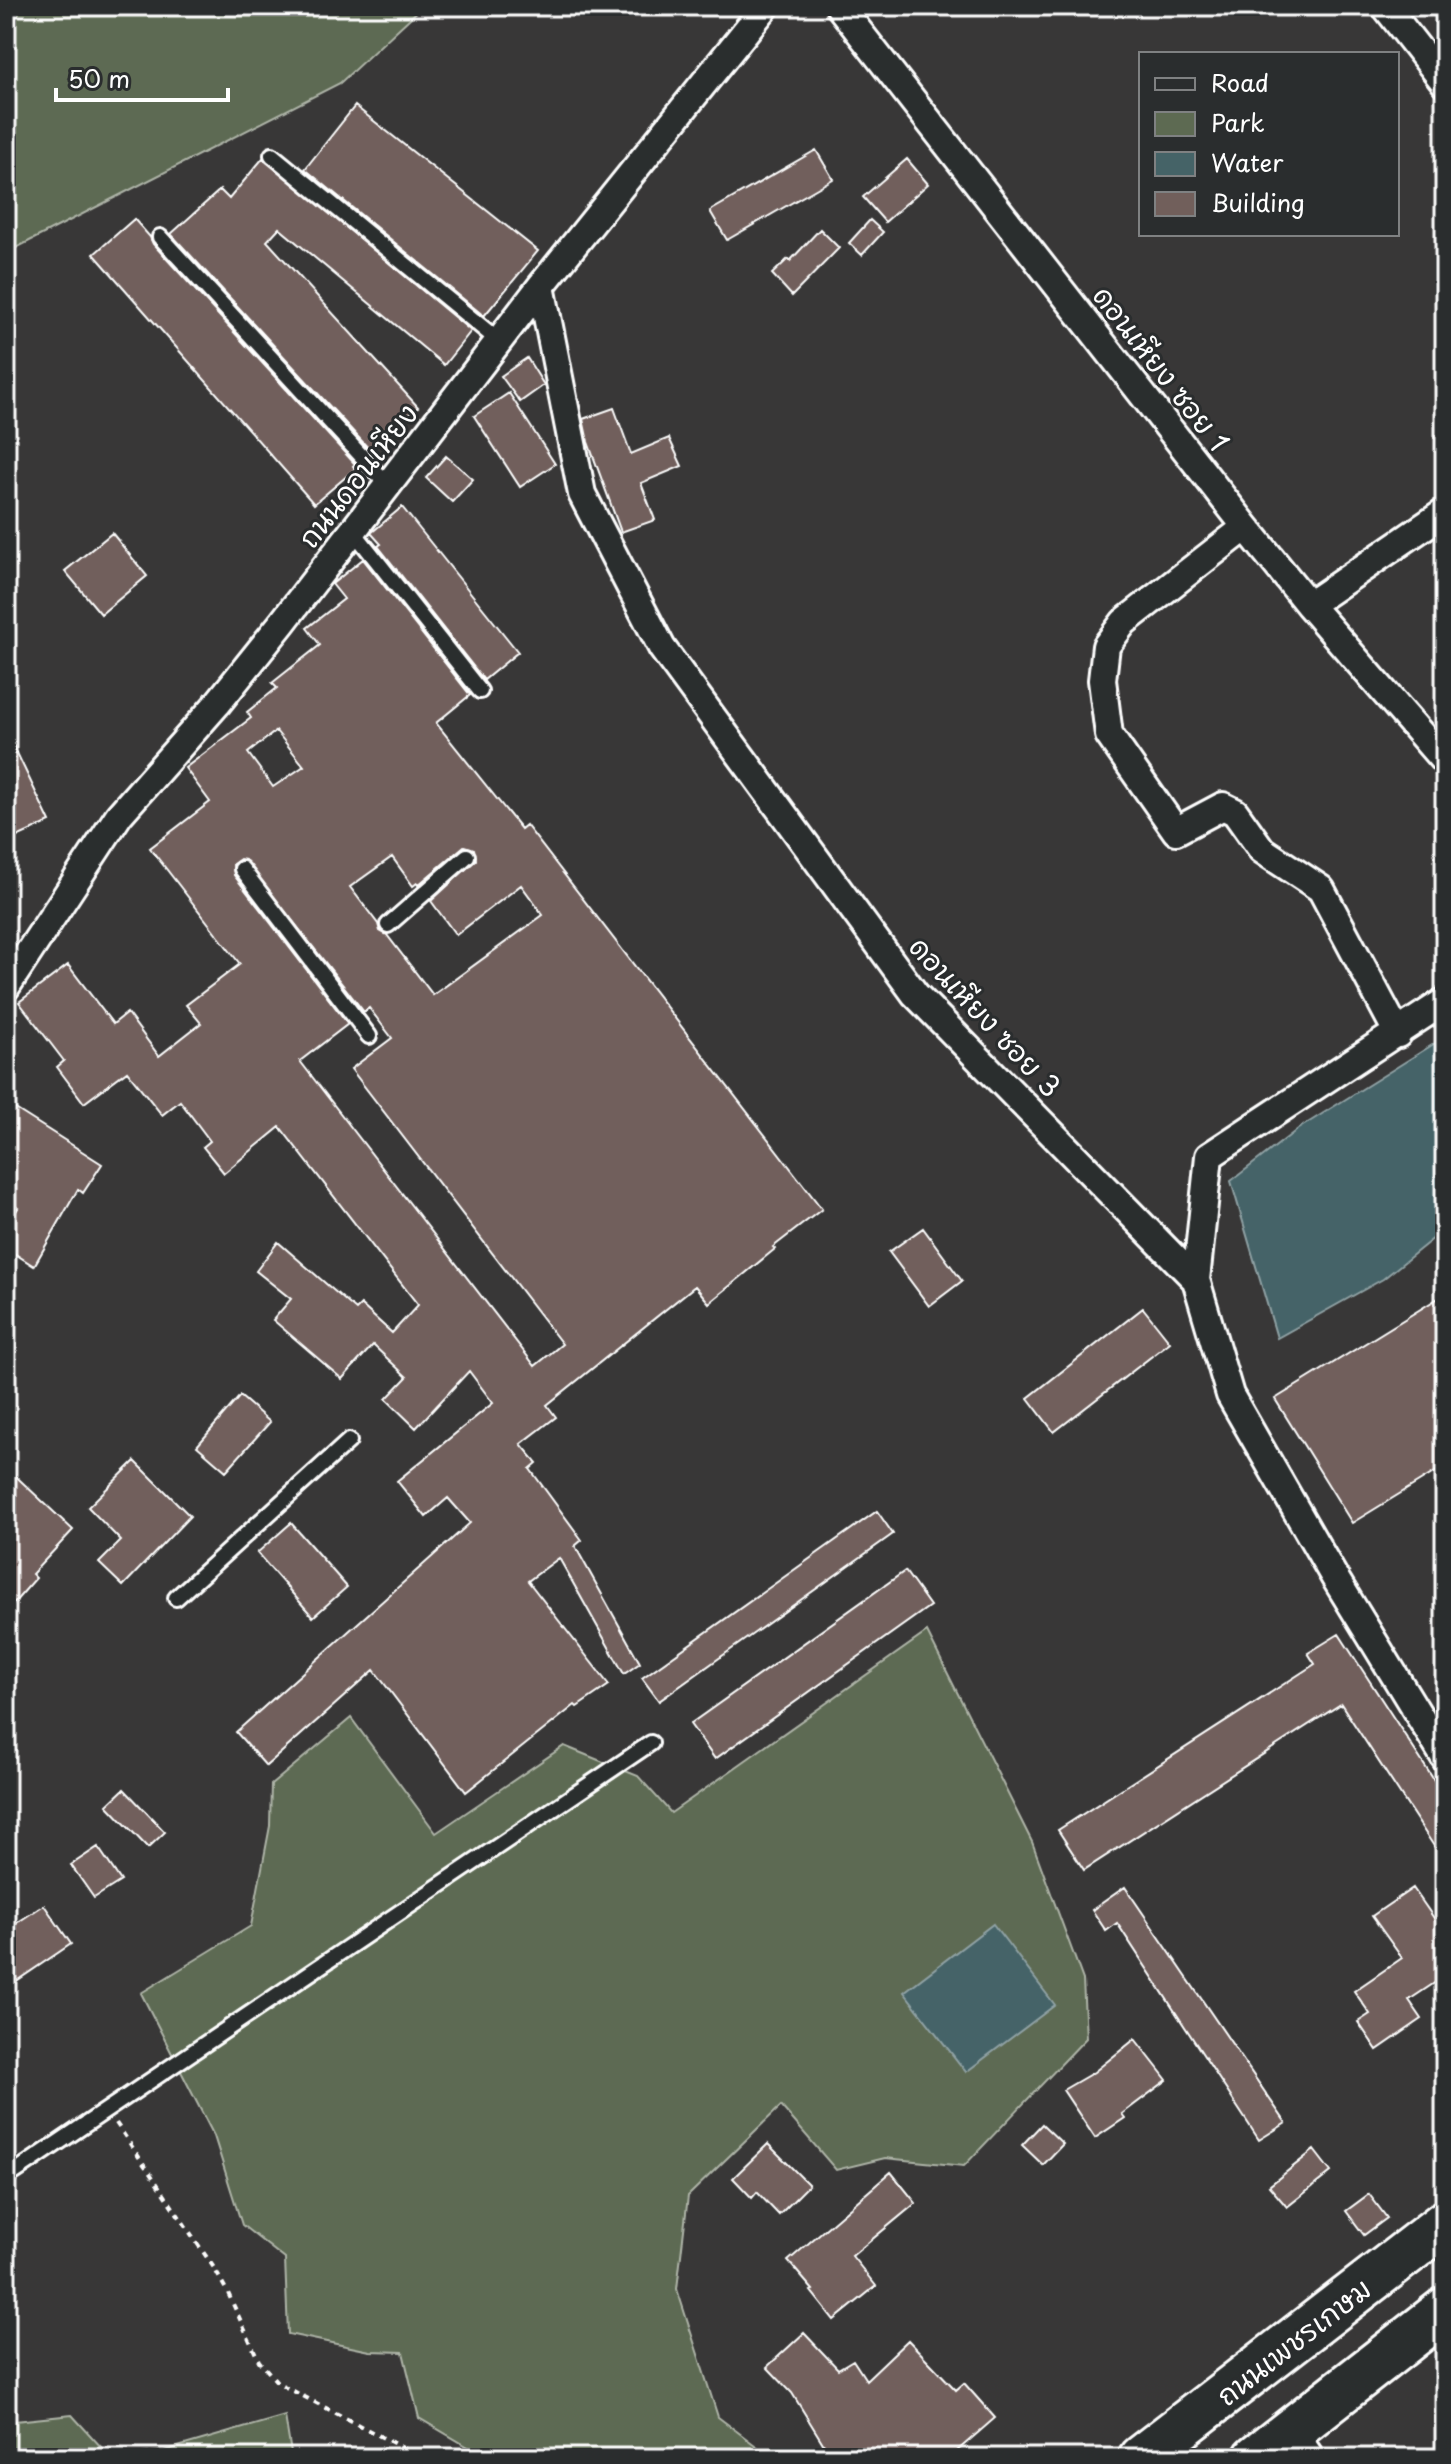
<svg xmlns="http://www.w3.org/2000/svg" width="1451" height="2464" font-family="'Playpen Sans','Playpen Sans Thai',sans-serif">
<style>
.green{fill:#5d6a52;stroke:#aeb4a8;stroke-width:2}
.water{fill:#456367;stroke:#8fa1a4;stroke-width:2}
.building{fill:#715f5b;stroke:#fff;stroke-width:2;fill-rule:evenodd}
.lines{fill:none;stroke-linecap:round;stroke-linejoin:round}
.lane-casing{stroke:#fff;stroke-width:20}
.street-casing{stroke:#fff;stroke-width:32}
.highway-casing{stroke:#fff;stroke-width:50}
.path{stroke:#fff;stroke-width:4;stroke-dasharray:6 6;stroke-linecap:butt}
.lane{stroke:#2a2d2e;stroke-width:14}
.street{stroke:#2a2d2e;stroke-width:26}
.highway{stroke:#2a2d2e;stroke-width:44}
.labels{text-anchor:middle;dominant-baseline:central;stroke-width:6;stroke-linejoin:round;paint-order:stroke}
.street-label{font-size:28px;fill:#fff;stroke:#2a2d2e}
</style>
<rect width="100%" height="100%" fill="#383737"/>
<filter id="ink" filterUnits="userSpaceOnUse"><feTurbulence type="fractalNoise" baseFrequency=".0125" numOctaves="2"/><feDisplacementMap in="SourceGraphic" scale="16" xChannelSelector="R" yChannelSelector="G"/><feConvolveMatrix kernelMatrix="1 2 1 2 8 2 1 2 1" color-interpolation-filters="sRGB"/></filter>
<g filter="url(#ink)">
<path class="green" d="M 6,6 L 423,6 L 340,83 L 6,253 Z
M 927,1632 L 1032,1842 L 1083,1980 L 1086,2038 L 964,2166 L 885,2158 L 836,2170 L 781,2106 L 688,2196 L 677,2289 L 718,2417 L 772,2458 L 487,2458 L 419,2418 L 403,2352 L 370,2351 L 288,2334 L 285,2259 L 242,2225 L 214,2136 L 141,1993 L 251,1926 L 270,1826 L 271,1785 L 351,1718 L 436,1833 L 564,1746 L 638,1776 L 671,1813 Z
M 72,2415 L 111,2458 L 164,2451 L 285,2416 L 291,2453 L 305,2458 L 6,2458 L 6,2422 Z"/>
<path class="water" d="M 1445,1037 L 1445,1229 L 1383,1279 L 1277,1338 L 1231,1181 L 1298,1129 Z
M 993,1924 L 1055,2005 L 966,2072 L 904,1992 Z"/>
<path class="building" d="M 355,106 L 538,251 L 484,316 L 305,169 Z
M 816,150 L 833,179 L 727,240 L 710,211 Z
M 263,158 L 471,331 L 444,365 L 279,228 L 267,241 L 418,407 L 370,450 L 171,234 L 220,190 L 229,199 Z
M 907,159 L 928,184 L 885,222 L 863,197 Z
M 134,219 L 150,237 L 153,244 L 355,464 L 353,466 L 355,469 L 314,504 L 94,254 Z
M 870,220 L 883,232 L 862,255 L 849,243 Z
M 820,229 L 839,248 L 792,296 L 772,274 L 788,259 L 790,261 Z
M 527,358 L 544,385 L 520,402 L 501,376 Z
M 509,393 L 555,464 L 520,487 L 474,416 Z
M 614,408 L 631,454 L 669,438 L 682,466 L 641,483 L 655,520 L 621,532 L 588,442 L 583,419 Z
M 446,456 L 473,479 L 452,502 L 426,478 Z
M 402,507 L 518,652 L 484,680 L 378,546 L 381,544 L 371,533 Z
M 112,533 L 147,576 L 101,614 L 65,571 Z
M 363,559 L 470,695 L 436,723 L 521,829 L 526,825 L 822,1209 L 773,1247 L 775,1249 L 709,1303 L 695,1286 L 547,1405 L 556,1417 L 521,1444 L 537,1463 L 530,1469 L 582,1540 L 575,1546 L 640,1663 L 624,1674 L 559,1558 L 528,1581 L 609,1685 L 577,1707 L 575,1705 L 466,1792 L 374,1670 L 266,1766 L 236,1732 L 470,1523 L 448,1498 L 426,1517 L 397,1481 L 493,1403 L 469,1371 L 416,1428 L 386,1399 L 407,1377 L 373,1345 L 342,1379 L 273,1320 L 291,1299 L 256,1271 L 278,1242 L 356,1310 L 361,1305 L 392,1333 L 418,1305 L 280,1127 L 224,1173 L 203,1147 L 210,1141 L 180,1101 L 162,1115 L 127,1071 L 84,1103 L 57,1067 L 64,1061 L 19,1002 L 68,965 L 113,1024 L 127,1013 L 159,1056 L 201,1023 L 186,1005 L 240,964 L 150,848 L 210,802 L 185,768 L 251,718 L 247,712 L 277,688 L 272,683 L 320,645 L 307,628 L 344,599 L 332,584 ZM 276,731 L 304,766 L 273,787 L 248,753 ZM 464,846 L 474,849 L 476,860 L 431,901 L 456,935 L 521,885 L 543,915 L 433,995 L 387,935 L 380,931 L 378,924 L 350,887 L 392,857 L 413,886 L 417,883 L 418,885 ZM 245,860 L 364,1012 L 369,1008 L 392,1038 L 351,1069 L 562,1344 L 535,1366 L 300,1061 L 348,1024 L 234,875 L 233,864 L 240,859 Z
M 6,730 L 50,822 L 6,842 Z
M 6,1103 L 102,1164 L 83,1193 L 78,1189 L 34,1266 L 6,1248 L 6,1227 L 18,1208 L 6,1200 Z
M 923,1228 L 962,1281 L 929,1306 L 889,1252 Z
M 1445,1294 L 1445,1466 L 1352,1523 L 1275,1399 Z
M 1143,1308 L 1170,1342 L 1054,1432 L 1028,1398 Z
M 240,1396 L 270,1422 L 226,1471 L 197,1446 Z
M 135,1461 L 190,1516 L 123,1586 L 99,1563 L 121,1541 L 88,1507 Z
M 6,1467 L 73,1530 L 32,1574 L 36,1578 L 6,1612 Z
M 877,1511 L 893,1534 L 659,1701 L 642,1678 Z
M 291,1523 L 347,1587 L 313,1617 L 257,1553 Z
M 905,1571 L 930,1606 L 715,1759 L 690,1724 Z
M 1339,1634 L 1445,1797 L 1445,1863 L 1341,1704 L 1084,1870 L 1058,1830 L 1315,1664 L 1308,1653 Z
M 124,1789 L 165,1832 L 148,1848 L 107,1805 Z
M 98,1847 L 121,1881 L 94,1898 L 71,1865 Z
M 1125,1887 L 1286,2123 L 1259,2140 L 1117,1923 L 1106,1931 L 1092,1910 Z
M 1413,1888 L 1445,1934 L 1445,1976 L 1409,2000 L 1422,2019 L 1377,2050 L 1358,2022 L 1370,2014 L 1354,1991 L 1402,1958 L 1372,1916 Z
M 44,1905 L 71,1944 L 6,1988 L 6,1930 Z
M 1135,2039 L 1167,2080 L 1122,2114 L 1125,2118 L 1095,2138 L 1063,2090 L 1094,2072 Z
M 1042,2124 L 1063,2144 L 1043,2165 L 1022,2145 Z
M 768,2144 L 809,2185 L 779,2215 L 757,2192 L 752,2198 L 733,2178 Z
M 1314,2150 L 1331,2172 L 1287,2207 L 1269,2186 Z
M 891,2172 L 916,2203 L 852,2256 L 876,2286 L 834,2320 L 811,2291 L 813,2290 L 788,2261 Z
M 1369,2194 L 1387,2218 L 1364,2235 L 1346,2211 Z
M 804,2333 L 838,2369 L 853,2360 L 866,2380 L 908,2340 L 956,2390 L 964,2383 L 995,2418 L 949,2458 L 832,2458 L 792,2393 L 767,2367 Z"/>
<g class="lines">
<g class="lane-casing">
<path id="lane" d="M 272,155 L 500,342
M 160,237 L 389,486
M 354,532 L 480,691
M 242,869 L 369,1036
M 388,925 L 467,856
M 176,1598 L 349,1441
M 6,2178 L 651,1743"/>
</g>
<g class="street-casing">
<path id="street" d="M 839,6 L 1246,527 L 1309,605 L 1445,762
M 1385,6 L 1445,83
M 541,286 L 582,494 L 662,648 L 915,994 L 1196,1280 L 1230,1395 L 1335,1578 L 1445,1758
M 1246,527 L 1124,622 L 1106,646 L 1102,680 L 1109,735 L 1176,831 L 1223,806 L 1235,812 L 1262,850 L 1321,889 L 1398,1034
M 1309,605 L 1445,512
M 6,987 L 119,815 L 217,704 L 282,623 L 541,286 L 766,6
M 1196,1280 L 1209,1156 L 1445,1001
M 1292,2430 L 1311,2458"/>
</g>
<g class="highway-casing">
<path id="highway" d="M 1141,2458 L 1445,2223
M 1256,2458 L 1445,2310"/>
</g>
<path class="path" d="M 116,2123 L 214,2268 L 228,2293 L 259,2361 L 278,2383 L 422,2458"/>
<use href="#lane" class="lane"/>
<use href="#street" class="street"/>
<use href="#highway" class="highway"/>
</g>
</g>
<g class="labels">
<g class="street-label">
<text transform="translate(1162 368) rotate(52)">ดอนเหียง ซอย 1</text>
<text transform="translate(357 475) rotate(-52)">ถนนดอนเหียง</text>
<text transform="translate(986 1016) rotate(47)">ดอนเหียง ซอย 3</text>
<text transform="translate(1293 2341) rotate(-38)">ถนนเพชรเกษม</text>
</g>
</g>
<rect width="1451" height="2464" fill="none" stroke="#2a2d2e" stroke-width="32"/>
<rect x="16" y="16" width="1419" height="2432" fill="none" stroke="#fff" stroke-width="3" filter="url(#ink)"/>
<rect x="1139" y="52" width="260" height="184" fill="#2a2d2e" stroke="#7f8182" stroke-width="2"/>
<rect x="1155" y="78" width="40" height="12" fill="#2a2d2e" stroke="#7f8182" stroke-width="2"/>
<text x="1211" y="92" font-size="24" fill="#ffffff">Road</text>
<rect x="1155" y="112" width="40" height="24" fill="#5d6a52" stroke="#7f8182" stroke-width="2"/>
<text x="1211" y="132" font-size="24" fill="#ffffff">Park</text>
<rect x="1155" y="152" width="40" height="24" fill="#456367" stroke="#7f8182" stroke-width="2"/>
<text x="1211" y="172" font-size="24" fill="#ffffff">Water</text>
<rect x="1155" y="192" width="40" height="24" fill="#715f5b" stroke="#7f8182" stroke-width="2"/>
<text x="1211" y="212" font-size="24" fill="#ffffff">Building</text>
<path d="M56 88v12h172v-12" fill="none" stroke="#ffffff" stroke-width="4"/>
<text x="68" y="88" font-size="24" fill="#ffffff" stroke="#2a2d2e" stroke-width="6" paint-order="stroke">50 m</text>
</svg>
